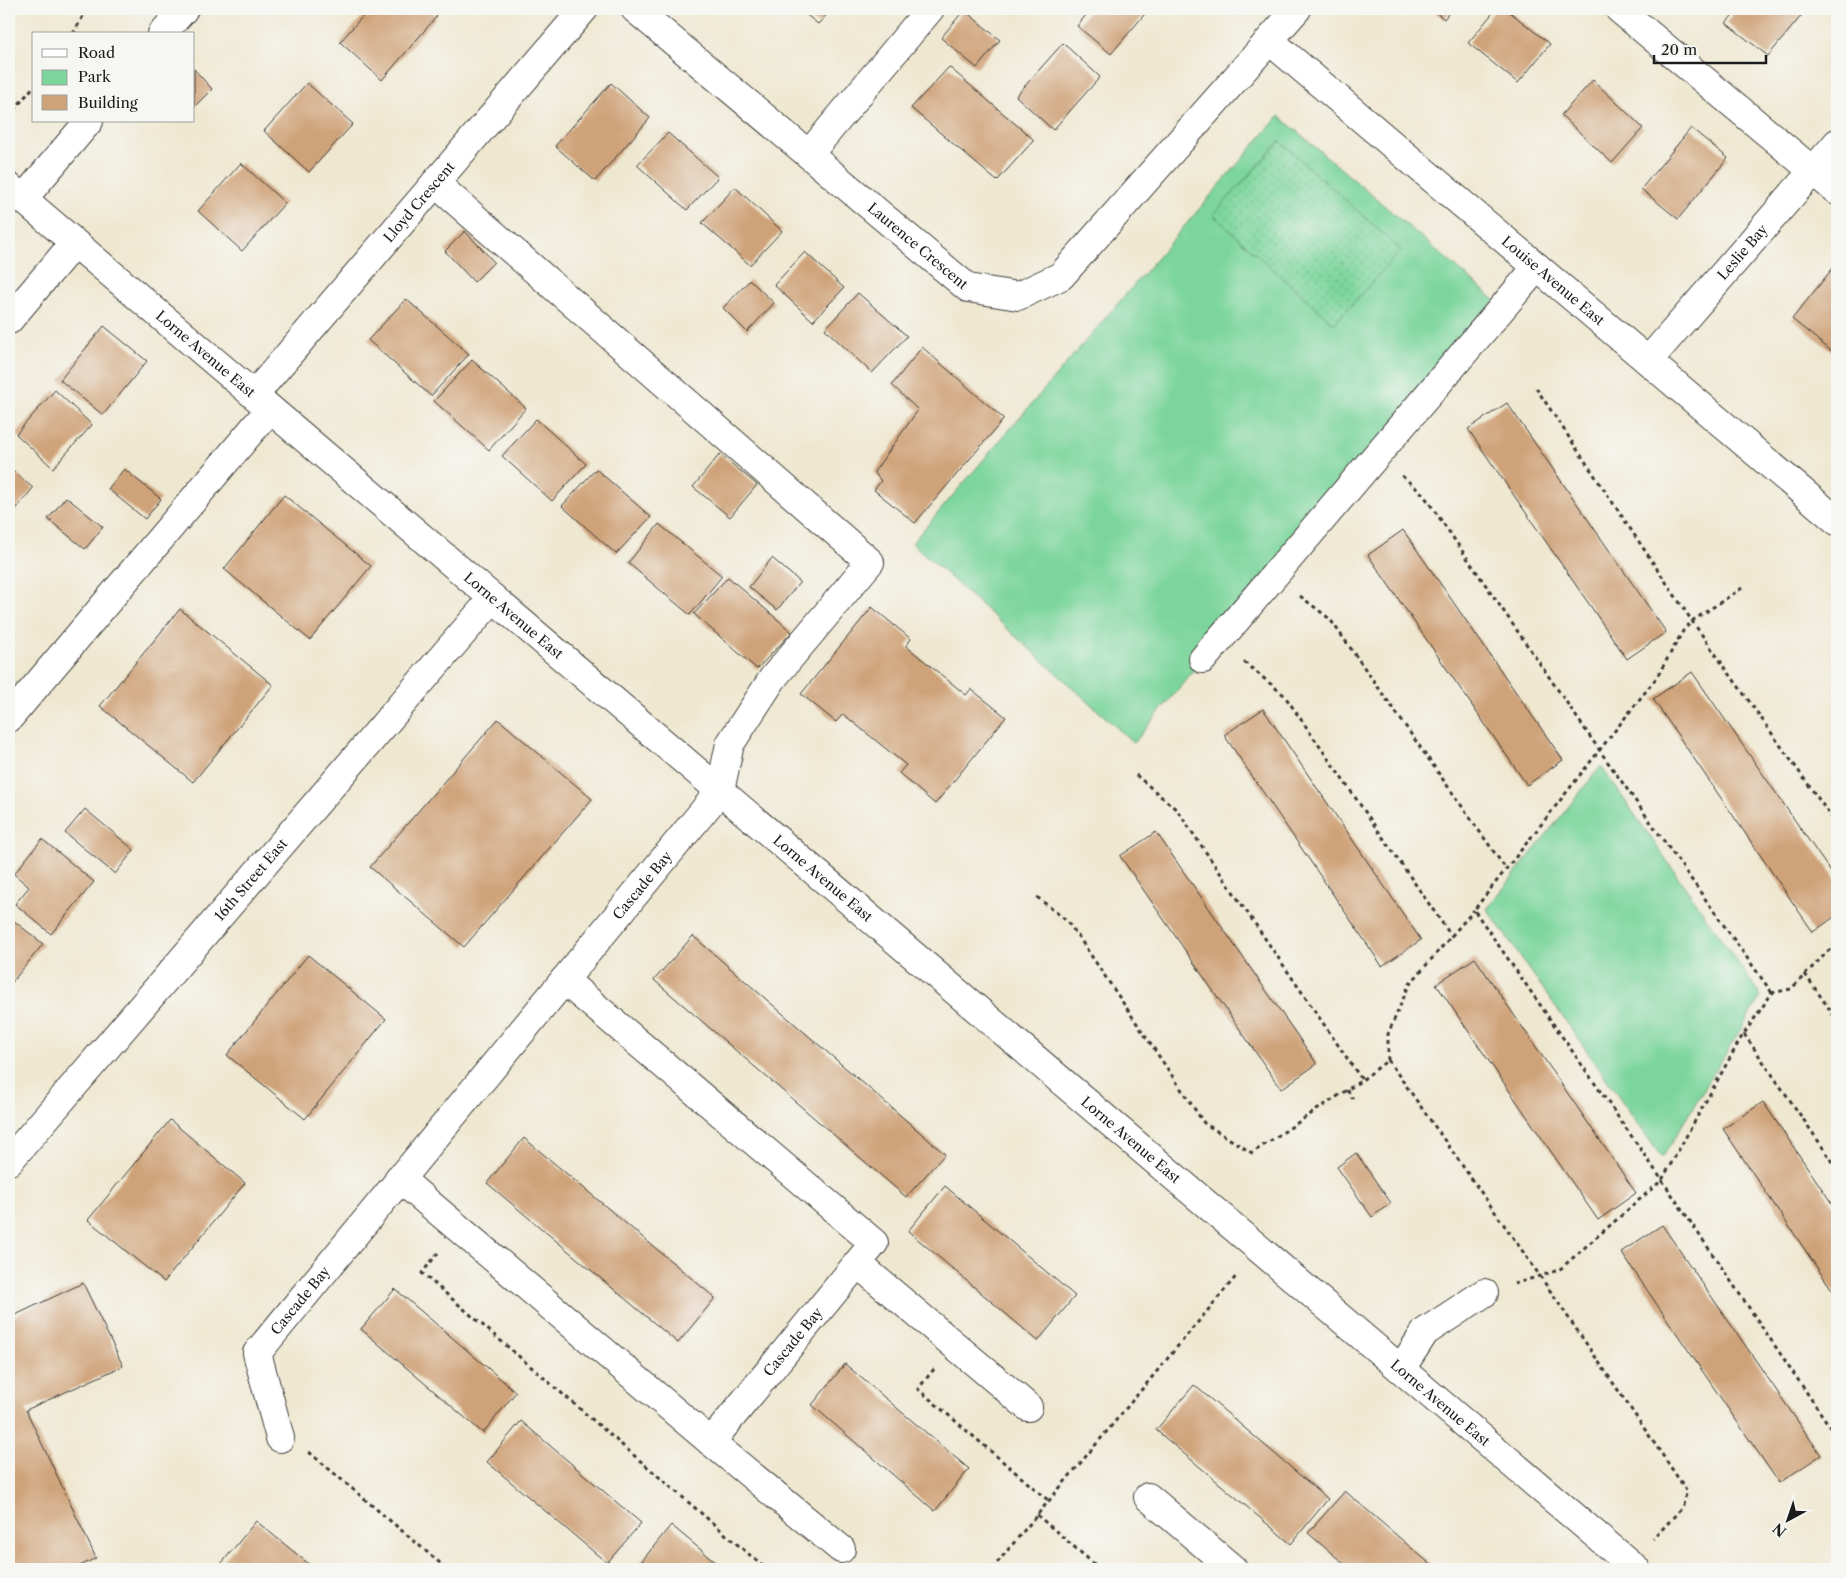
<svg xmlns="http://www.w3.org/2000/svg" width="1846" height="1578" font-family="'Libre Caslon Text',serif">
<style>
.green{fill:#7cd59b;stroke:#4c785c}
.garden{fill:url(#garden-dots);stroke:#4c785c}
.building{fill:#cfa379}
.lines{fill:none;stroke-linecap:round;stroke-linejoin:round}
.minor-casing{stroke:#3c3b37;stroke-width:30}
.path{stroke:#3c3b37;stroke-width:3;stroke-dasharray:4 4;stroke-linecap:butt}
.minor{stroke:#fff;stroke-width:28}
.labels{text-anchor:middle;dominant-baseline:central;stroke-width:4;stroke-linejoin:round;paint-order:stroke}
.street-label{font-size:14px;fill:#1c1c1c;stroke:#f6f6f2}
</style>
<defs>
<pattern id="garden-dots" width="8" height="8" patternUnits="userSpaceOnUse" patternTransform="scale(1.25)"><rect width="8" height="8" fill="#7cd59b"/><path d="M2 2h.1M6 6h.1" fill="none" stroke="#6bb685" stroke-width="1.8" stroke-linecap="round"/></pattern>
</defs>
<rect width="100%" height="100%" fill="#f6f6f2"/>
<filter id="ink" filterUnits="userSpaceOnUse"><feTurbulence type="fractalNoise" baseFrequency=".02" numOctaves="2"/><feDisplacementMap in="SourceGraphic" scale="10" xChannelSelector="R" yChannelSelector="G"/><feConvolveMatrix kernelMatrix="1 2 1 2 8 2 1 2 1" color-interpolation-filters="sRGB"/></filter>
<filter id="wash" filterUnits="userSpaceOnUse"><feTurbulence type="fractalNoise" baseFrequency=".0096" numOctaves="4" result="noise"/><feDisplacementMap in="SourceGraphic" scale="20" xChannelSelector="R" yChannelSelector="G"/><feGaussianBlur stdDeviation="1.12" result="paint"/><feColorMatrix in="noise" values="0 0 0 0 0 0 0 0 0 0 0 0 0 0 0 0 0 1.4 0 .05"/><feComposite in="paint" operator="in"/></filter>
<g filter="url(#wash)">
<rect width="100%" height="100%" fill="#efe8d1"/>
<path class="green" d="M 1279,116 L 1503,307 L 1203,659 L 1134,743 L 912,543 Z
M 1601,766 L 1761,996 L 1662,1158 L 1487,909 Z"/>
<path class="garden" d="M 1280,141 L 1401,250 L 1334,324 L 1213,215 Z"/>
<g id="blocks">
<path class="building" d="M 369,9 L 429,9 L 437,16 L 382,80 L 340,42 Z
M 799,9 L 832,9 L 818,24 Z
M 1091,9 L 1149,9 L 1111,54 L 1077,26 Z
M 1431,9 L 1452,9 L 1444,19 Z
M 1496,9 L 1506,9 L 1550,44 L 1518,83 L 1468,43 Z
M 1738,9 L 1807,9 L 1768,56 L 1726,23 Z
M 964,10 L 1000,40 L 977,68 L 941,38 Z
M 1063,43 L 1100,77 L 1053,130 L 1016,96 Z
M 949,67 L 1034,140 L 997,181 L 911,108 Z
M 194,69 L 212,89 L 194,107 Z
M 1593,80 L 1643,128 L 1612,163 L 1561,115 Z
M 307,83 L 353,124 L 309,172 L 264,131 Z
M 611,83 L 650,118 L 595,181 L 555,146 Z
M 1691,128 L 1728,158 L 1678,219 L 1641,189 Z
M 668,133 L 718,177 L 687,210 L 637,165 Z
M 241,163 L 285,203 L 242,251 L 198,211 Z
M 735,187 L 782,231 L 750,265 L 702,223 Z
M 465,231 L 494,262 L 474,282 L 445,251 Z
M 805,252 L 844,288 L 813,321 L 774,285 Z
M 1837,263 L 1837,351 L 1835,354 L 1792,319 Z
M 750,280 L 774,303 L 747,332 L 723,308 Z
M 858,293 L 907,336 L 872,373 L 825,329 Z
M 406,299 L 469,354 L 431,396 L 368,340 Z
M 104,326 L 147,361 L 103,415 L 60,380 Z
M 922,347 L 1004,419 L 915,523 L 874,490 L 881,481 L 874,472 L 918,410 L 892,385 Z
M 472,360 L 526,408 L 489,450 L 434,401 Z
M 55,390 L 92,425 L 53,468 L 16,434 Z
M 1507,403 L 1666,632 L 1627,659 L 1468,429 Z
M 536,419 L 586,464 L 552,501 L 502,456 Z
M 720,454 L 757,485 L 730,517 L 693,487 Z
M 9,468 L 33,488 L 9,518 Z
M 124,469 L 161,499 L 145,519 L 108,489 Z
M 596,469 L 651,517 L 616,554 L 562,506 Z
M 284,495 L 371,566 L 310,640 L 224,569 Z
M 66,497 L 103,527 L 85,549 L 48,519 Z
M 659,524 L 722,576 L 690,615 L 628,563 Z
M 1403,530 L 1563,760 L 1527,785 L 1368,555 Z
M 772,558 L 800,582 L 777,610 L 749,587 Z
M 728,577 L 792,632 L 757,669 L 694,614 Z
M 872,607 L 911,639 L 906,646 L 966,695 L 971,689 L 1006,717 L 935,804 L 899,773 L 906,765 L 843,714 L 836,722 L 801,694 Z
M 180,609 L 273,685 L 193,782 L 100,706 Z
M 1692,672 L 1837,881 L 1837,915 L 1813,932 L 1653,699 Z
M 1263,709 L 1421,940 L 1382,966 L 1224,735 Z
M 498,719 L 592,799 L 464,947 L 370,867 Z
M 85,809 L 134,850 L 115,874 L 65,833 Z
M 1156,832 L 1317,1064 L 1281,1089 L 1120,856 Z
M 42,839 L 94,882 L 51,934 L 15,904 L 29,887 L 14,874 Z
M 9,917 L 43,944 L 9,986 Z
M 693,936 L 945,1154 L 906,1197 L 654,980 Z
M 308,955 L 386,1019 L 305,1119 L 227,1055 Z
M 1475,958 L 1636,1193 L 1598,1220 L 1436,984 Z
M 1763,1102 L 1837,1211 L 1837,1297 L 1723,1129 Z
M 170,1120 L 245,1183 L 164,1282 L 88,1220 Z
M 524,1138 L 715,1298 L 678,1343 L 487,1183 Z
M 1356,1153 L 1391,1203 L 1372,1217 L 1337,1167 Z
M 945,1186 L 1075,1296 L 1038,1341 L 908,1231 Z
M 1662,1225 L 1821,1455 L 1779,1483 L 1621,1252 Z
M 83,1283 L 123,1366 L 26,1410 L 96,1558 L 74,1569 L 9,1569 L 9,1318 Z
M 395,1289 L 516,1392 L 483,1433 L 361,1329 Z
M 845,1364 L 969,1469 L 935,1511 L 812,1405 Z
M 1194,1385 L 1328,1499 L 1291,1544 L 1156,1430 Z
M 521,1421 L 641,1523 L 607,1563 L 487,1462 Z
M 1345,1491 L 1436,1569 L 1350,1569 L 1308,1533 Z
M 256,1521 L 315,1569 L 227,1569 L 221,1564 Z
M 671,1525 L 724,1569 L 640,1569 L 637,1567 Z"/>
</g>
</g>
<g filter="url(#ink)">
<use href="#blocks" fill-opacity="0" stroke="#3c3b37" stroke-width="1"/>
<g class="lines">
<g class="minor-casing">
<g id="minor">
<path id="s1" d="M 635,9 L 968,288 L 1018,296 L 1061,276 L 1297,9"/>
<path d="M 1619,9 L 1837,191"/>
<path d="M 162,34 L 184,9"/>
<path id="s2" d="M 1270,41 L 1837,521"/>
<path d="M 809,154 L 930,9"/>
<path id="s3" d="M 9,187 L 1636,1569"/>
<path d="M 23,199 L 89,121"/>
<path d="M 9,320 L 74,243"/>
<path id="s4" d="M 1648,361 L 1837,143"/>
<path id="s5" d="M 254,395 L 584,9"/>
<path d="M 1203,659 L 1537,267"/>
<path d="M 9,718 L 270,409"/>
<path id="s6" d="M 9,1161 L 493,598"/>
<path id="s7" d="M 399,1178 L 711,1442 L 874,1243 L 564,980"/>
<path d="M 858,1264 L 1028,1407"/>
<path d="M 1401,1369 L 1425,1332 L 1484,1293"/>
<path id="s8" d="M 280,1438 L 257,1353 L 720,791 L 730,744 L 773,678 L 870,562 L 435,183"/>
<path d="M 711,1442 L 841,1549"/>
<path d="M 1148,1497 L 1233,1569"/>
</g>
</g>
<path class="path" d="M 73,34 L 87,9
M 9,116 L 34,86
M 1536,388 L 1692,621 L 1837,825
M 1402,476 L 1423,494 L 1600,751 L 1772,993
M 1742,588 L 1692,621 L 1683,631 L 1657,677 L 1474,910 L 1662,1180 L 1741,1038 L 1772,993 L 1791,989 L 1837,942
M 1300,596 L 1330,619 L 1506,869
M 1244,662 L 1284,695 L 1452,937
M 1136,775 L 1177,810 L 1362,1080
M 1037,897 L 1067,921 L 1080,939 L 1204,1123 L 1252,1153 L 1362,1080 L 1388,1060 L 1388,1034 L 1409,985 L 1474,910
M 1805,974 L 1837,1020
M 1744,1034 L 1837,1168
M 1388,1060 L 1540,1276 L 1687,1491 L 1682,1508 L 1653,1539
M 1347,1090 L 1353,1099
M 438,1253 L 422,1273 L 766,1569
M 1514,1284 L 1559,1270 L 1662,1180 L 1837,1437
M 934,1369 L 918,1389 L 1049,1501
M 309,1452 L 447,1569
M 1037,1515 L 1100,1569
M 992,1569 L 1238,1274"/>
<use href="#minor" class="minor"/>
</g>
</g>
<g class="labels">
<g class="street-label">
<text stroke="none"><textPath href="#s5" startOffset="254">Lloyd Crescent</textPath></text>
<text stroke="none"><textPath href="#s1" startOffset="369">Laurence Crescent</textPath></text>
<text stroke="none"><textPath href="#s4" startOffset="144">Leslie Bay</textPath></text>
<text stroke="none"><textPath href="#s2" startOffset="371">Louise Avenue East</textPath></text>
<text stroke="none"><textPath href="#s3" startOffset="258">Lorne Avenue East</textPath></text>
<text stroke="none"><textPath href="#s3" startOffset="662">Lorne Avenue East</textPath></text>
<text stroke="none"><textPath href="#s3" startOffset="1068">Lorne Avenue East</textPath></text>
<text stroke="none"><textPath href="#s6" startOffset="371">16th Street East</textPath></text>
<text stroke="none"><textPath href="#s8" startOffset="694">Cascade Bay</textPath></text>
<text stroke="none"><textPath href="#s3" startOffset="1472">Lorne Avenue East</textPath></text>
<text stroke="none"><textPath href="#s8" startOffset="156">Cascade Bay</textPath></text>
<text stroke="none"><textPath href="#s7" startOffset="538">Cascade Bay</textPath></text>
<text stroke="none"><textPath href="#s3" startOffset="1878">Lorne Avenue East</textPath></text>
</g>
</g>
<rect width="1846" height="1578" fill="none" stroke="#f6f6f2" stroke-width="30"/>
<rect x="32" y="32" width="162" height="90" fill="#f6f6f2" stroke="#9f9f9c"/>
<rect x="42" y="49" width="25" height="8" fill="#ffffff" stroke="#9f9f9c"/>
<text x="78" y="58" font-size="15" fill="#1c1c1c">Road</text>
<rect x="42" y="70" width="25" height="15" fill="#7cd59b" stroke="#9f9f9c"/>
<text x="78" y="82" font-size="15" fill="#1c1c1c">Park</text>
<rect x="42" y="95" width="25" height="15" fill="#cfa379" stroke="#9f9f9c"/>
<text x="78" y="108" font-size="15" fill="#1c1c1c">Building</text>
<g transform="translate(1788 1520) rotate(220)" stroke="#f6f6f2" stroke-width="4" paint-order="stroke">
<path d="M0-4L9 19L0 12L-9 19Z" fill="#1c1c1c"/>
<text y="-8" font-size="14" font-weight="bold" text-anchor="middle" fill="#1c1c1c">N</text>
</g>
<path d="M1654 55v8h112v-8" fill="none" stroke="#1c1c1c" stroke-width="2.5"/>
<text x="1661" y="55" font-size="15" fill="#1c1c1c" stroke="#f6f6f2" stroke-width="4" paint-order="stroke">20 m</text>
</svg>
